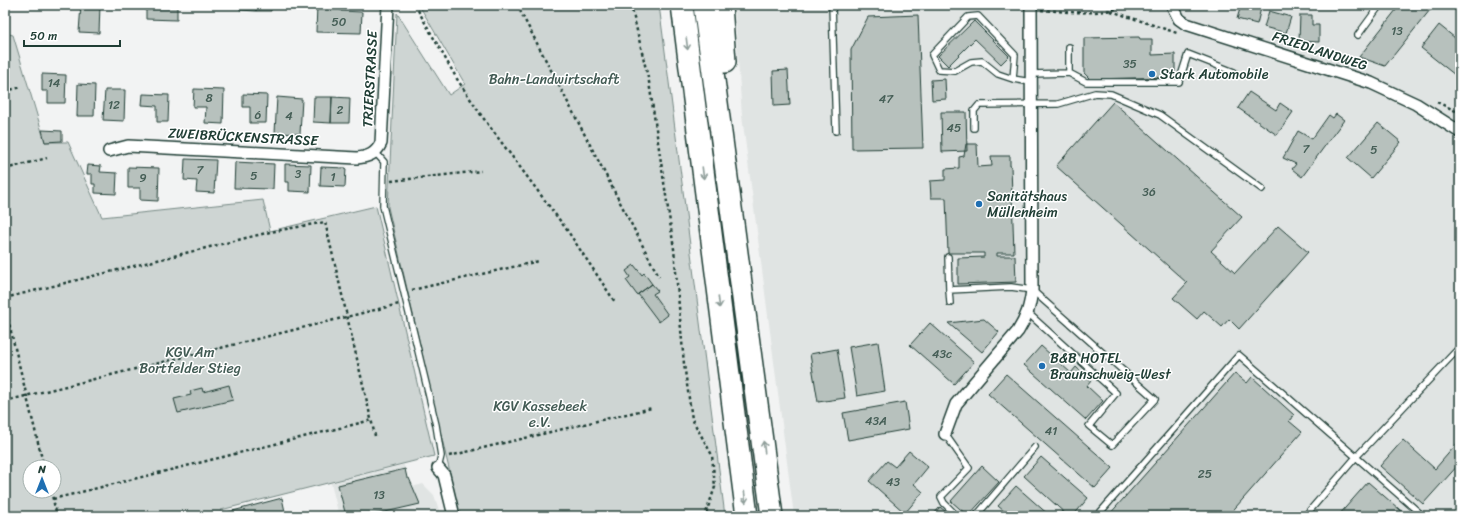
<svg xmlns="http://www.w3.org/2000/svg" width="1465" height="521" font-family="Sriracha,sans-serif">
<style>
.built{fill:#e0e4e3}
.green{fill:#ced5d3;stroke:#768984;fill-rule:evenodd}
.building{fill:#b7c1bd;stroke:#1f3d34}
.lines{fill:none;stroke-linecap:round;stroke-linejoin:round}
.lane-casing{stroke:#1f3d34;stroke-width:8}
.street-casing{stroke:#1f3d34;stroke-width:14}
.highway-casing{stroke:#1f3d34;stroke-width:24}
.path{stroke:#1f3d34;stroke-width:2.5;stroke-dasharray:3 3;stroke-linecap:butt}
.lane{stroke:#fff;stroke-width:5.5}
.street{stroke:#fff;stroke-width:11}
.highway{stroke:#fff;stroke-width:21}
.oneway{stroke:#8f9e9a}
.poi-dot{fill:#1f6fb2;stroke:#fff;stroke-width:1.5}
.labels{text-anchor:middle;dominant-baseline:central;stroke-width:3;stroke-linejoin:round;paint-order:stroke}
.number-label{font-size:12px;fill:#455e56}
.street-label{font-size:14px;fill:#1f3d34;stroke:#fff}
.poi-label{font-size:14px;fill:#1f3d34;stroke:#fff;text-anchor:start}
.park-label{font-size:14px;fill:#425b54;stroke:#fff}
</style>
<rect width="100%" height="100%" fill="#f2f3f3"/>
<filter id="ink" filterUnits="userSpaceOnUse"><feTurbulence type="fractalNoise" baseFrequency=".025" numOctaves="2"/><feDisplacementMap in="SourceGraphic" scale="8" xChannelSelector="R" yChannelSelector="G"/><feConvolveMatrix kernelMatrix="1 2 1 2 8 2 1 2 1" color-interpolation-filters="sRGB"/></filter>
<g filter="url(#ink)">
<path class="built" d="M 734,5 L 1460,5 L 1460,516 L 794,516 L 742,116 Z
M 404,465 L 407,478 L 409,478 L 412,487 L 423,484 L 434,495 L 441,516 L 339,516 L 331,483 Z"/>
<path class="green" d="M 419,5 L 659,5 L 725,516 L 460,516 L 388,207 L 397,13 L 449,95 L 465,84 Z
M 5,33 L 13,35 L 45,142 L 68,142 L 102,217 L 263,200 L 270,231 L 376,206 L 434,456 L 221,510 L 222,516 L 7,516 L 5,508 ZM 30,467 L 54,467 L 54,491 L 30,491 Z"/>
<path class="building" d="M 81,5 L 100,5 L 99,33 L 79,32 Z
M 108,5 L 131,5 L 131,8 L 108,7 Z
M 146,5 L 177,5 L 177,20 L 146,19 Z
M 241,5 L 256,5 L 256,11 L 240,10 Z
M 256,5 L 271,5 L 271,11 L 256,11 Z
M 317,5 L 341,5 L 341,11 L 362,12 L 361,33 L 316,32 Z
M 1241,5 L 1252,5 L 1261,8 L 1257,24 L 1237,19 Z
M 1400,5 L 1434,5 L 1385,66 L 1359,57 Z
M 1269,11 L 1291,17 L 1286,33 L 1264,27 Z
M 918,15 L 923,148 L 852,149 L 851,50 L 868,17 Z
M 1300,15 L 1312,15 L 1312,25 L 1319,25 L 1319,42 L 1299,41 Z
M 974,21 L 1009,56 L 1001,64 L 975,39 L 948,66 L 938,56 Z
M 1439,25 L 1460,42 L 1460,79 L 1421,48 Z
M 1139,37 L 1140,39 L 1152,39 L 1152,55 L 1175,54 L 1175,77 L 1090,79 L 1084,73 L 1084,38 Z
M 788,70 L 790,105 L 774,106 L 773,71 Z
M 42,74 L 66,75 L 65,103 L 48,103 L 48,91 L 42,91 Z
M 945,79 L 946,99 L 932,100 L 931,80 Z
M 78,84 L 95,85 L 94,116 L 77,116 Z
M 194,89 L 224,90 L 223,124 L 205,123 L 206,107 L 193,107 Z
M 105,90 L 125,90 L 124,121 L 103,120 Z
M 1249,92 L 1276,110 L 1280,103 L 1293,112 L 1277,135 L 1238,108 Z
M 143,94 L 169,95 L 168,122 L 157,122 L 157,106 L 142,105 Z
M 243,94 L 267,95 L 266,123 L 250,123 L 250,107 L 243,107 Z
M 277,97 L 302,99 L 300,134 L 275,133 Z
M 314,97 L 332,97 L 331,123 L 313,122 Z
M 332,97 L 350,98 L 349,123 L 331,123 Z
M 1113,102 L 1242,217 L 1211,251 L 1235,273 L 1278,226 L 1308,252 L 1239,329 L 1229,319 L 1222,327 L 1204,311 L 1197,319 L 1173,298 L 1187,283 L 1056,166 Z
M 941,112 L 966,112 L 967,151 L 942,152 Z
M 1336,114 L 1344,120 L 1302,177 L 1292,169 L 1296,164 L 1283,158 L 1298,131 L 1312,139 L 1329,115 L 1333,118 Z
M 1378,123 L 1401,142 L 1371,178 L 1348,158 Z
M 42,130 L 62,131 L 62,141 L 45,142 Z
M 966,144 L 977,144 L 978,167 L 992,166 L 991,156 L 1010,156 L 1010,166 L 1011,166 L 1014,253 L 997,253 L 997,256 L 1015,256 L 1016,282 L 958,284 L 958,258 L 984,257 L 984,253 L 948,253 L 946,198 L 931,198 L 930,181 L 945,180 L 945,169 L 959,168 L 959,157 L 964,156 Z
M 185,159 L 216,160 L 214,193 L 196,192 L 197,181 L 184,180 Z
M 235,162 L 274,164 L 273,189 L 234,188 Z
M 285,164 L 311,165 L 310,192 L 289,191 L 289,182 L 285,182 Z
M 88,165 L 101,166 L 100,172 L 117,173 L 116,194 L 95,193 L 95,184 L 92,184 L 92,174 L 87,174 Z
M 128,167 L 159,168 L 158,201 L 140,200 L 140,188 L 128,188 Z
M 321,167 L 346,168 L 345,187 L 320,186 Z
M 634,265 L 642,275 L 644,273 L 652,284 L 637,295 L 626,280 L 630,277 L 626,271 Z
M 652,284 L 658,291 L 653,294 L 668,315 L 659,322 L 638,294 Z
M 984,319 L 999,332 L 982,352 L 948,323 Z
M 930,323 L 974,362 L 954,384 L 910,345 Z
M 878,342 L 885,391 L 857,396 L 849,347 Z
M 1041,346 L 1071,373 L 1076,367 L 1091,381 L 1087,386 L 1103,401 L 1086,420 L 1024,365 Z
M 837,349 L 845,398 L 818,402 L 810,354 Z
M 1235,373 L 1247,383 L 1252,377 L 1294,415 L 1289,421 L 1302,432 L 1228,516 L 1108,516 Z
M 1006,374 L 1113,468 L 1095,488 L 988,394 Z
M 229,385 L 233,400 L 178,413 L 174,399 L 191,395 L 190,391 L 202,388 L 203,392 Z
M 905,402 L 909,429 L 848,440 L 843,413 Z
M 1403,440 L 1435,469 L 1460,440 L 1460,463 L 1423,504 L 1380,466 Z
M 909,451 L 928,467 L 914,484 L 923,492 L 905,513 L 869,481 L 887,461 L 895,467 Z
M 1041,457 L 1088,498 L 1073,516 L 1068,516 L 1024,476 Z
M 982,466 L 999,482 L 968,516 L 951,501 Z
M 405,469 L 407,478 L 409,478 L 420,504 L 368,516 L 346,516 L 338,485 Z
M 1368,482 L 1407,516 L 1338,516 Z
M 1016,486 L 1050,516 L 1010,516 L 998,506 Z
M 282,498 L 286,516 L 230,516 L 229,512 Z
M 940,507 L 951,516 L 932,516 Z
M 1062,511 L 1068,516 L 1057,516 Z"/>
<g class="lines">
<g class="lane-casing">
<path id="lane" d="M 832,5 L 836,131
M 1358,35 L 1380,5
M 1069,47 L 1069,73
M 1031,74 L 1069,73 L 1086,82 L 1179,82 L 1188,54 L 1234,72
M 1013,79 L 998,74 L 982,61 L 971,62 L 955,71 L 939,70 L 932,55 L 968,17 L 978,16 L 1015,55 L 1013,79 L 1031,82
M 974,128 L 974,111 L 979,105 L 1058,104 L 1095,93 L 1111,94 L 1160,115 L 1262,189
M 375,152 L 384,162 L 383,206 L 436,425 L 441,456 L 438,468
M 948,257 L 949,290 L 1011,287 L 1032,290 L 1155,399 L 1112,445 L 1089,426 L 1116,393 L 1028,313
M 949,290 L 950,303
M 945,434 L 969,468 L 941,497 L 944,503 L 957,516
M 976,516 L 1035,447
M 1097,516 L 1239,355 L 1356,457 L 1305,516
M 1423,516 L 1356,457 L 1460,347"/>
</g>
<g class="street-casing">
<path id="street" d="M 1172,5 L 1179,19 L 1186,24 L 1371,83 L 1416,104 L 1460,132
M 109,151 L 128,146 L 357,158 C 368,157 376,154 381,143 L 388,5
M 945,434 L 956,404 L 1018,331 C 1027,317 1030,306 1032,290 L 1031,5
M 438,468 L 444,475 L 454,516"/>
</g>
<g class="highway-casing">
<path id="highway" d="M 682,5 L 747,516
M 704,5 L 772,516
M 721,5 L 725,62"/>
</g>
<path class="path" d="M 415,5 L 457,79 L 481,115 L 567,230 L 615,302
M 517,5 L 659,277
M 631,5 L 649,82 L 674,249 L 684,364 L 692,419 L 712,455 L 715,487 L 705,516
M 969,5 L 1020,8
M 1041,10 C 1072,12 1099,16 1129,5
M 1111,11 L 1177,33
M 5,91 L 22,87
M 1437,102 L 1460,113
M 5,169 L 47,158
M 391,181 L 481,171
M 412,290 L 539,261
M 5,298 L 270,232 L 325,222 L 375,436
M 5,307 L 44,467
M 5,401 L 399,304
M 449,456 L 652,408
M 51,491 L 56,512
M 53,499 L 372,420"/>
<use href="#lane" class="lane"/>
<use href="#street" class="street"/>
<use href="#highway" class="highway"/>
</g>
<defs><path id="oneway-shaft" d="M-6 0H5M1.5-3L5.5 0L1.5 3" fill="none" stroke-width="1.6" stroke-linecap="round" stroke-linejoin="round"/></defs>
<g class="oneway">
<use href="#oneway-shaft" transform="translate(687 44) rotate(83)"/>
<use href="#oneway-shaft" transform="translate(703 173) rotate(83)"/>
<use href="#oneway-shaft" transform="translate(719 302) rotate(83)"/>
<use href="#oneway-shaft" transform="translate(764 447) rotate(-97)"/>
<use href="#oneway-shaft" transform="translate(745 497) rotate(83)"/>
</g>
</g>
<g class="poi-dot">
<circle cx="1152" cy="74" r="4"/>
<circle cx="979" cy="204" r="4"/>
<circle cx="1042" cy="366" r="4"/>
</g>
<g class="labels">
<g class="number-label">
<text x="339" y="22">50</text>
<text x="1397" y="31">13</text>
<text x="1130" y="64">35</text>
<text x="54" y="83">14</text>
<text x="209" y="98">8</text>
<text x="886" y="99">47</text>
<text x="114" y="105">12</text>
<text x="340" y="110">2</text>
<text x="258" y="115">6</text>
<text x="289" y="116">4</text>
<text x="954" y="128">45</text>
<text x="1306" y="149">7</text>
<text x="1374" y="150">5</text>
<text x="200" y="170">7</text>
<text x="298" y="174">3</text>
<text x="254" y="176">5</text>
<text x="333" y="177">1</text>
<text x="143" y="178">9</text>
<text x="1149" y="192">36</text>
<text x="942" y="354">43c</text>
<text x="876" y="421">43A</text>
<text x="1051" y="431">41</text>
<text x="1205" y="474">25</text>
<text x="893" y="482">43</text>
<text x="379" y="495">13</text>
</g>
<g class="street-label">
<text transform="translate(1320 51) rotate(18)">FRIEDLANDWEG</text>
<text transform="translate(370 79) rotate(-87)">TRIERSTRASSE</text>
<text transform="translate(243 137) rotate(3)">ZWEIBRÜCKENSTRASSE</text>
</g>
<g class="poi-label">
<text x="1160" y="74">Stark Automobile</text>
<text x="987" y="196">Sanitätshaus<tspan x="987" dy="16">Müllenheim</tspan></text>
<text x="1050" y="358">B&amp;B HOTEL<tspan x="1050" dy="16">Braunschweig-West</tspan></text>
</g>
<g class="park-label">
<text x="554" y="79">Bahn-Landwirtschaft</text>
<text x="190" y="352">KGV Am<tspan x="190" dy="16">Bortfelder Stieg</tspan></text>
<text x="540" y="406">KGV Kassebeek<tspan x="540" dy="16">e.V.</tspan></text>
</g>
</g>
<rect width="1465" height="521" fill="none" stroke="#fff" stroke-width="20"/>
<rect x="10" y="10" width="1445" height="501" fill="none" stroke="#1f3d34" stroke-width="1.5" filter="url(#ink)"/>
<g transform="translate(42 479)"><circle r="19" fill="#ffffff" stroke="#a5b1ae"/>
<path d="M0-3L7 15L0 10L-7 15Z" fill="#1f6fb2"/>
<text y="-6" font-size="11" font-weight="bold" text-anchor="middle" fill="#1f3d34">N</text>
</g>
<path d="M24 40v6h96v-6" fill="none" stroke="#1f3d34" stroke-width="2"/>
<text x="30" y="40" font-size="12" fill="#1f3d34" stroke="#ffffff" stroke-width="3" paint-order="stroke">50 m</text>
</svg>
